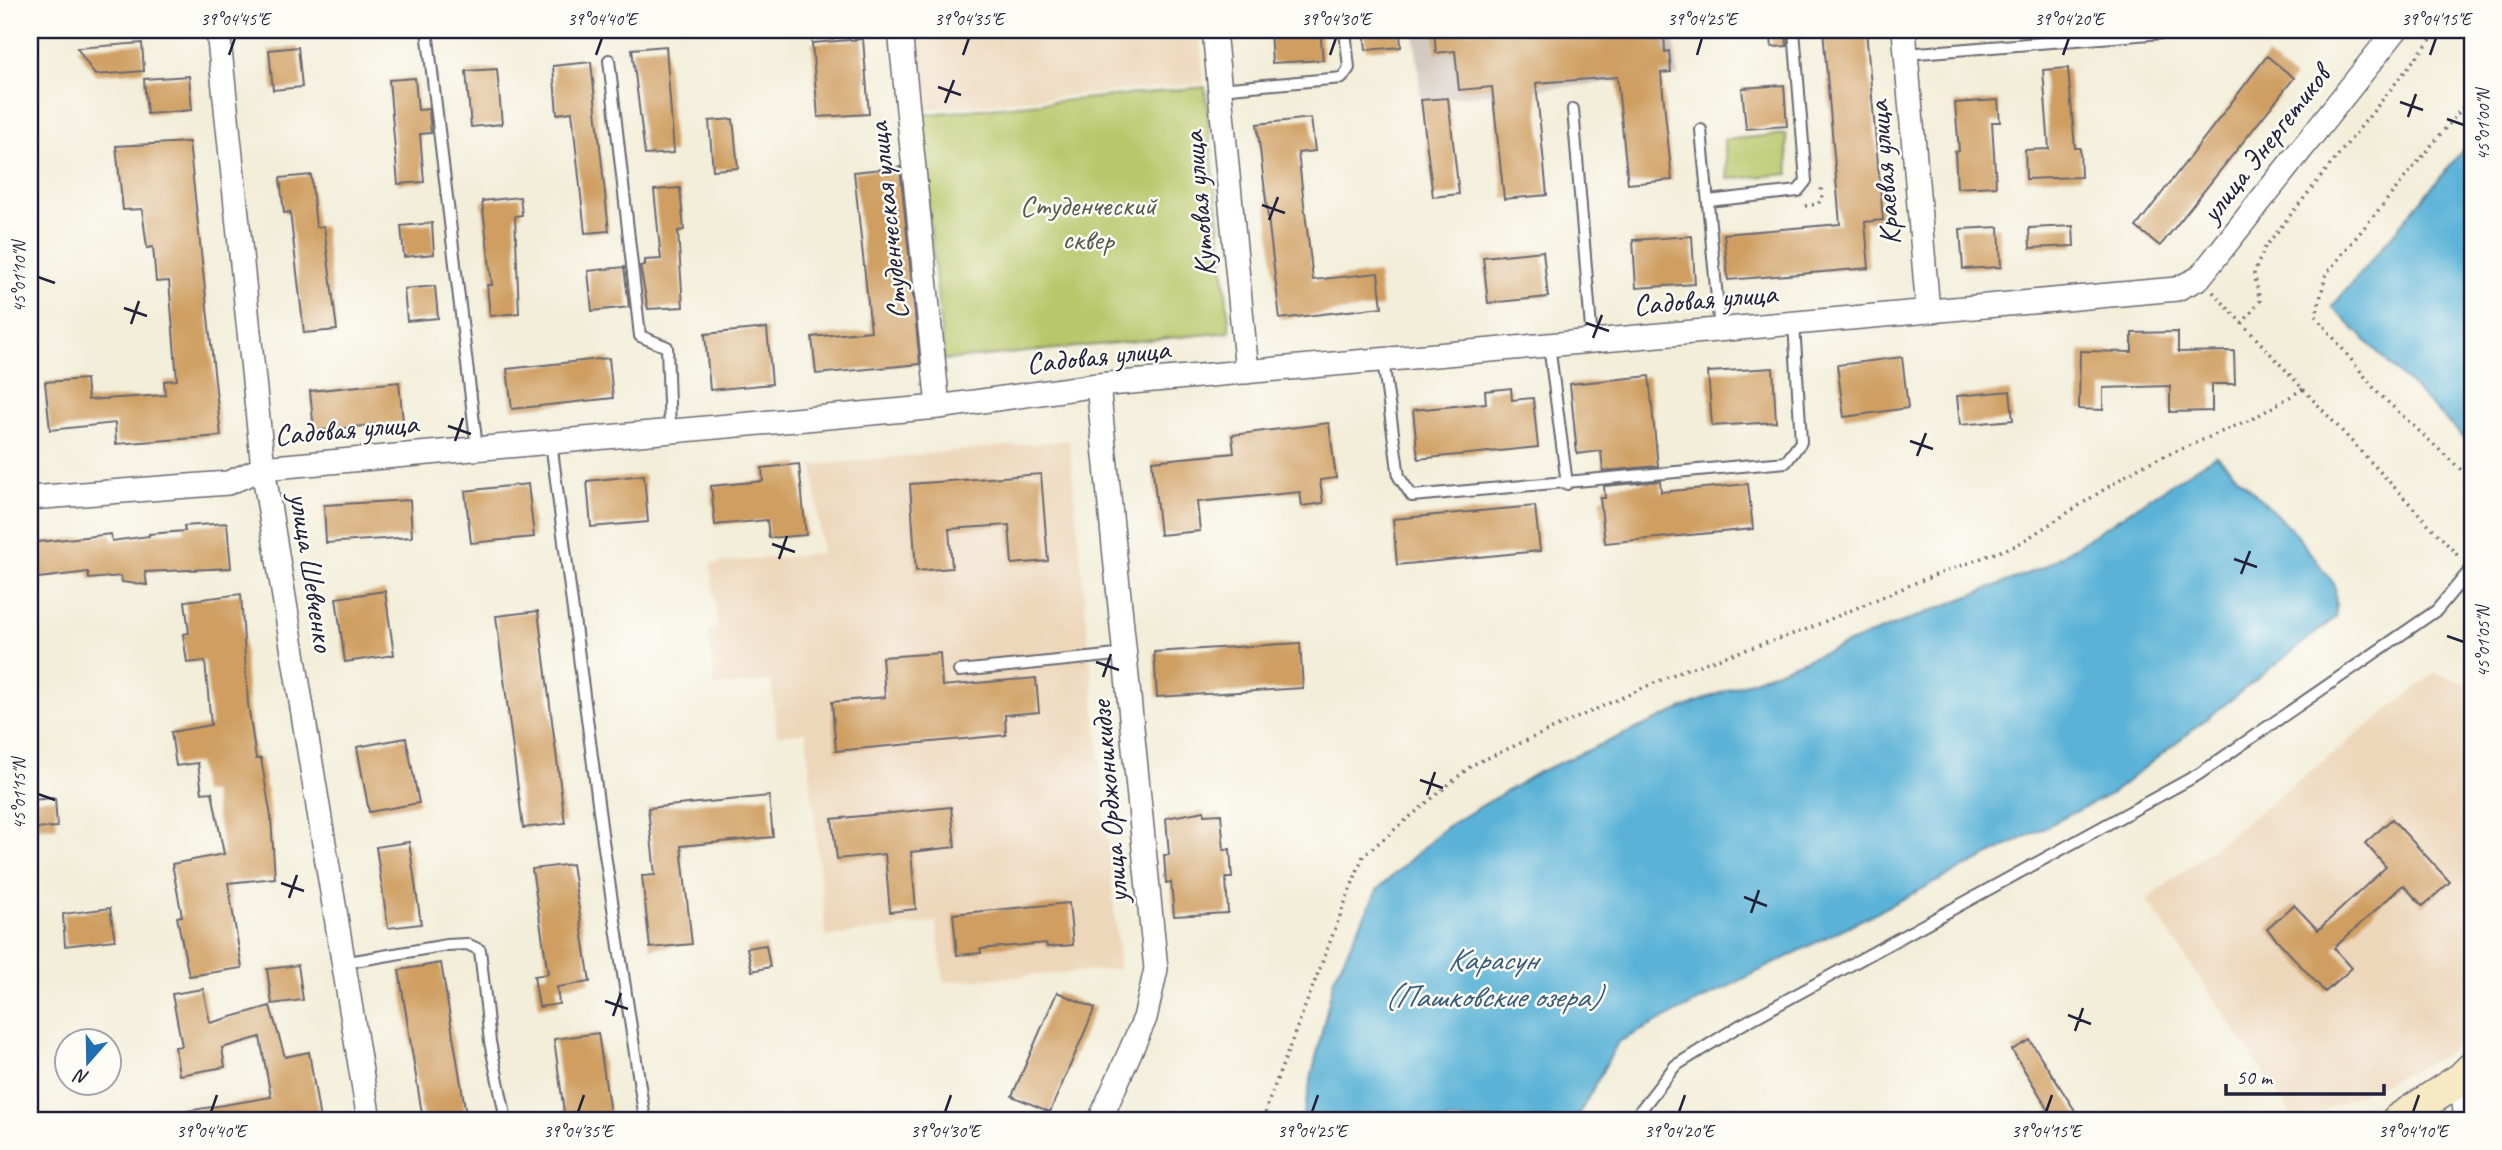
<svg xmlns="http://www.w3.org/2000/svg" width="2502" height="1150" font-family="Caveat,sans-serif">
<style>
.built{fill:#edd7bb}
.industrial{fill:#ccc2b9}
.green{fill:#b8c76a;stroke:#6d7452;stroke-width:2}
.water{fill:#5ab2d7;stroke:#3e6a89;stroke-width:2}
.building{fill:#cf9e60}
.lines{fill:none;stroke-linecap:round;stroke-linejoin:round}
.lane-casing{stroke:#6b6972;stroke-width:14}
.street-casing{stroke:#6b6972;stroke-width:26}
.secondary-casing{stroke:#6b6972;stroke-width:35}
.path{stroke:#6b6972;stroke-width:3.5;stroke-dasharray:2 5;stroke-linecap:butt}
.lane{stroke:#fff;stroke-width:10}
.street{stroke:#fff;stroke-width:23}
.secondary{stroke:#f6e9c3;stroke-width:32}
.ticks{fill:none;stroke:#22223b;stroke-width:2.5}
.labels{text-anchor:middle;dominant-baseline:central;stroke-width:5;stroke-linejoin:round;paint-order:stroke}
.street-label{font-size:30px;fill:#22223b;stroke:#fdfcf7}
.park-label{font-size:30px;fill:#565c4b;stroke:#fdfcf7}
.water-label{font-size:32px;font-style:italic;fill:#385c79;stroke:#fdfcf7}
.neatline{fill:none;stroke:#22223b;stroke-width:2.5}
.ticks-label{font-size:18px;text-anchor:middle;fill:#22223b}
</style>
<rect width="100%" height="100%" fill="#fdfcf7"/>
<filter id="ink" filterUnits="userSpaceOnUse"><feTurbulence type="fractalNoise" baseFrequency=".0143" numOctaves="2"/><feDisplacementMap in="SourceGraphic" scale="14" xChannelSelector="R" yChannelSelector="G"/><feConvolveMatrix kernelMatrix="1 2 1 2 8 2 1 2 1" color-interpolation-filters="sRGB"/></filter>
<filter id="wash" filterUnits="userSpaceOnUse"><feTurbulence type="fractalNoise" baseFrequency=".00686" numOctaves="4" result="noise"/><feDisplacementMap in="SourceGraphic" scale="28" xChannelSelector="R" yChannelSelector="G"/><feGaussianBlur stdDeviation="1.57" result="paint"/><feColorMatrix in="noise" values="0 0 0 0 0 0 0 0 0 0 0 0 0 0 0 0 0 1.4 0 .05"/><feComposite in="paint" operator="in"/></filter>
<g filter="url(#wash)">
<rect width="100%" height="100%" fill="#f3eed9"/>
<path class="built" d="M 911,30 L 1199,30 L 1204,83 L 919,110 Z
M 1069,440 L 1120,969 L 944,982 L 936,922 L 826,937 L 806,732 L 777,735 L 771,681 L 714,686 L 708,630 L 717,629 L 711,564 L 822,553 L 813,465 Z
M 2435,673 L 2472,685 L 2472,1027 L 2444,1056 L 2303,1120 L 2295,1120 L 2147,900 Z"/>
<path class="industrial" d="M 1414,30 L 1673,30 L 1678,76 L 1421,100 Z"/>
<path class="green" d="M 1205,87 L 1230,332 L 944,360 L 919,115 Z
M 1786,134 L 1789,174 L 1728,179 L 1724,140 Z"/>
<path class="water" d="M 2472,139 L 2472,446 L 2332,307 Z
M 2216,455 L 2296,534 L 2335,585 L 2336,617 L 2111,794 L 1618,1042 L 1576,1120 L 1302,1120 L 1334,978 L 1377,890 L 1446,827 L 1539,772 L 1697,702 L 2044,567 Z"/>
<g id="blocks">
<path class="building" d="M 1270,30 L 1320,30 L 1323,60 L 1272,63 Z
M 1364,30 L 1400,30 L 1401,47 L 1366,50 Z
M 1434,30 L 1455,30 L 1455,33 L 1495,30 L 1664,30 L 1665,52 L 1669,51 L 1671,72 L 1661,73 L 1672,180 L 1628,184 L 1617,77 L 1536,83 L 1547,195 L 1504,199 L 1492,87 L 1459,90 L 1455,51 L 1436,53 Z
M 1770,30 L 1786,30 L 1787,46 L 1772,47 Z
M 1823,30 L 1866,30 L 1883,220 L 1865,222 L 1869,268 L 1728,280 L 1724,234 L 1840,224 Z
M 863,39 L 869,114 L 818,117 L 812,43 Z
M 142,43 L 144,71 L 95,75 L 77,48 Z
M 666,46 L 674,153 L 645,155 L 632,49 Z
M 298,47 L 302,87 L 273,90 L 269,50 Z
M 2267,56 L 2294,78 L 2160,246 L 2136,227 Z
M 591,62 L 609,231 L 585,233 L 572,112 L 557,114 L 553,66 Z
M 2068,68 L 2075,148 L 2080,148 L 2081,177 L 2026,179 L 2025,150 L 2049,149 L 2043,70 Z
M 497,69 L 502,124 L 471,127 L 466,71 Z
M 189,76 L 192,110 L 147,114 L 144,79 Z
M 415,78 L 418,110 L 429,109 L 431,133 L 420,134 L 424,182 L 398,184 L 389,80 Z
M 1784,85 L 1787,126 L 1746,129 L 1742,88 Z
M 1448,98 L 1459,194 L 1433,197 L 1421,100 Z
M 1998,100 L 2000,122 L 1992,122 L 1996,186 L 1957,188 L 1955,152 L 1959,151 L 1955,103 Z
M 1311,118 L 1315,151 L 1298,153 L 1313,280 L 1378,273 L 1382,307 L 1280,319 L 1257,124 Z
M 733,119 L 738,168 L 713,170 L 709,121 Z
M 189,142 L 221,436 L 116,444 L 115,423 L 50,430 L 45,382 L 86,379 L 88,400 L 165,395 L 164,381 L 177,380 L 169,281 L 156,282 L 153,247 L 147,248 L 142,209 L 123,210 L 116,146 Z
M 900,167 L 920,364 L 816,374 L 812,337 L 871,331 L 854,172 Z
M 311,175 L 316,227 L 324,226 L 337,330 L 304,333 L 290,212 L 284,213 L 280,178 Z
M 680,188 L 684,230 L 678,231 L 683,307 L 648,309 L 640,266 L 645,265 L 645,260 L 661,259 L 654,190 Z
M 520,197 L 522,215 L 515,216 L 519,313 L 490,316 L 487,285 L 492,285 L 482,201 Z
M 432,223 L 434,254 L 404,257 L 401,226 Z
M 2073,226 L 2074,246 L 2030,248 L 2029,228 Z
M 1999,227 L 2001,267 L 1963,269 L 1960,229 Z
M 1692,236 L 1695,284 L 1636,288 L 1633,240 Z
M 1543,251 L 1548,297 L 1488,303 L 1483,257 Z
M 624,267 L 629,307 L 592,311 L 588,271 Z
M 435,286 L 438,318 L 407,321 L 404,289 Z
M 767,328 L 772,384 L 710,390 L 705,334 Z
M 2178,332 L 2178,352 L 2234,351 L 2235,384 L 2212,384 L 2212,411 L 2170,412 L 2170,386 L 2103,388 L 2103,410 L 2079,409 L 2080,351 L 2132,352 L 2132,333 Z
M 1902,357 L 1908,408 L 1844,417 L 1837,365 Z
M 609,358 L 613,398 L 512,409 L 507,369 Z
M 1773,368 L 1776,422 L 1712,426 L 1708,372 Z
M 1649,376 L 1658,466 L 1603,471 L 1601,451 L 1577,454 L 1570,384 Z
M 399,382 L 403,422 L 314,431 L 310,391 Z
M 1511,388 L 1512,400 L 1533,398 L 1538,447 L 1418,459 L 1413,410 L 1486,403 L 1485,391 Z
M 2010,391 L 2013,420 L 1960,425 L 1957,396 Z
M 1329,423 L 1336,478 L 1320,480 L 1323,503 L 1302,506 L 1300,492 L 1197,502 L 1200,531 L 1160,535 L 1152,461 L 1234,453 L 1232,435 Z
M 799,464 L 806,535 L 769,538 L 767,520 L 715,525 L 711,486 L 763,481 L 762,468 Z
M 1041,474 L 1048,561 L 1012,564 L 1009,525 L 949,529 L 952,568 L 916,571 L 910,484 Z
M 644,475 L 648,522 L 591,527 L 587,481 Z
M 1660,481 L 1661,492 L 1748,484 L 1753,529 L 1605,543 L 1600,498 L 1605,498 L 1604,486 Z
M 528,484 L 534,537 L 471,543 L 465,491 Z
M 410,500 L 412,537 L 326,543 L 324,505 Z
M 1535,506 L 1540,551 L 1397,565 L 1393,519 Z
M 227,523 L 231,568 L 145,572 L 147,585 L 122,582 L 121,576 L 89,579 L 88,572 L 30,579 L 30,543 L 111,534 L 112,541 L 149,536 L 149,534 L 185,531 L 184,526 Z
M 385,591 L 394,655 L 345,662 L 336,598 Z
M 241,594 L 248,704 L 256,759 L 261,758 L 271,817 L 275,878 L 228,883 L 242,968 L 189,976 L 177,917 L 182,916 L 172,864 L 224,854 L 212,792 L 202,793 L 198,763 L 176,766 L 171,732 L 211,725 L 205,661 L 187,663 L 183,634 L 189,633 L 185,601 Z
M 538,611 L 565,823 L 523,828 L 496,616 Z
M 1300,643 L 1303,688 L 1157,697 L 1154,652 Z
M 940,653 L 942,686 L 1036,678 L 1039,712 L 1005,715 L 1006,735 L 836,751 L 832,702 L 885,697 L 882,657 Z
M 406,738 L 419,803 L 369,812 L 357,747 Z
M 769,796 L 773,837 L 681,846 L 692,944 L 650,948 L 642,876 L 655,875 L 648,808 Z
M 55,798 L 57,827 L 30,829 L 30,800 Z
M 951,807 L 955,847 L 911,852 L 916,909 L 890,912 L 885,854 L 837,859 L 832,819 Z
M 1204,811 L 1204,815 L 1221,814 L 1224,850 L 1230,849 L 1232,878 L 1226,878 L 1228,913 L 1174,916 L 1171,882 L 1166,883 L 1164,855 L 1169,855 L 1166,818 Z
M 2392,819 L 2450,882 L 2423,906 L 2403,885 L 2334,948 L 2352,968 L 2325,992 L 2267,929 L 2294,905 L 2318,930 L 2386,867 L 2365,843 Z
M 409,842 L 421,924 L 388,928 L 376,847 Z
M 572,864 L 590,982 L 557,987 L 559,1004 L 539,1007 L 534,976 L 548,974 L 532,869 Z
M 1069,903 L 1073,945 L 1047,947 L 1046,943 L 980,949 L 981,953 L 957,955 L 953,914 Z
M 110,908 L 115,940 L 65,946 L 63,914 Z
M 766,945 L 770,967 L 752,971 L 747,948 Z
M 441,963 L 467,1120 L 423,1120 L 399,970 Z
M 298,965 L 303,1000 L 272,1004 L 267,969 Z
M 203,989 L 210,1023 L 270,1006 L 285,1057 L 309,1052 L 320,1120 L 187,1120 L 187,1111 L 271,1097 L 260,1037 L 222,1048 L 225,1067 L 179,1075 L 175,1047 L 182,1046 L 172,994 Z
M 1057,992 L 1095,1008 L 1050,1112 L 1012,1096 Z
M 598,1033 L 611,1120 L 565,1120 L 554,1039 Z
M 2030,1040 L 2081,1120 L 2055,1120 L 2012,1050 Z"/>
</g>
</g>
<g filter="url(#ink)">
<use href="#blocks" fill-opacity="0" stroke="#6b6972" stroke-width="2"/>
<g class="lines">
<g class="lane-casing">
<path id="lane" d="M 427,30 L 477,448
M 1906,54 L 2187,31
M 609,60 L 640,336 L 667,347 L 670,431
M 1219,89 L 1342,78 L 1349,68 L 1345,30
M 1573,109 L 1592,341
M 1701,130 L 1720,330
M 1708,201 L 1798,191 L 1806,181 L 1794,30
M 1549,345 L 1567,484
M 1383,360 L 1399,477 L 1412,496 L 1786,462 L 1801,442 L 1794,323
M 551,442 L 603,841 L 645,1120
M 959,671 L 1127,654
M 343,963 L 447,945 L 467,944 L 480,950 L 490,1042 L 506,1120
M 1633,1120 L 1675,1066 L 1739,1026 L 2199,774 L 2437,610 L 2470,570"/>
</g>
<g class="street-casing">
<path id="street" d="M 218,30 L 263,468 L 369,1120
M 900,30 L 938,407
M 1214,30 L 1247,372
M 1904,30 L 1928,311
M 1098,385 L 1156,969 L 1145,1018 L 1100,1120
M 30,498 L 228,483 L 263,468 L 938,407 L 1098,385 L 2177,289 L 2199,278 L 2396,30
M 2461,1079 L 2466,1120"/>
</g>
<g class="secondary-casing">
<path id="secondary" d="M 2398,1120 L 2461,1079 L 2472,1068"/>
</g>
<path class="path" d="M 2472,96 L 2326,274 L 2316,316 L 2378,393 L 2472,480
M 1805,206 L 1818,204 L 1822,198 L 1821,185
M 2213,292 L 2460,558
M 2242,324 L 2260,301 L 2254,273 L 2265,247 L 2438,30
M 1264,1120 L 1268,1103 L 1363,856 L 1472,765 L 1681,671 L 1805,630 L 1917,582 L 2017,545 L 2141,466 L 2254,418 L 2303,389"/>
<use href="#lane" class="lane"/>
<use href="#street" class="street"/>
<use href="#secondary" class="secondary"/>
</g>
</g>
<path class="ticks" d="M 229,55 L 235,38M 596,55 L 602,38M 963,55 L 969,38M 1330,55 L 1336,38M 1697,55 L 1702,38M 2063,55 L 2069,38M 2430,55 L 2436,38M 938,87 L 961,95M 2400,102 L 2423,110M 945,103 L 954,80M 2408,117 L 2416,94M 2447,119 L 2464,125M 1262,205 L 1285,213M 1269,220 L 1278,197M 38,277 L 55,283M 124,308 L 147,316M 1586,323 L 1609,331M 131,324 L 139,301M 1593,338 L 1602,315M 448,426 L 471,434M 455,441 L 463,418M 1910,441 L 1933,449M 1917,456 L 1926,433M 772,544 L 795,552M 779,559 L 787,536M 2234,559 L 2257,567M 2241,574 L 2250,551M 2447,636 L 2464,642M 1096,662 L 1119,670M 1103,677 L 1111,654M 1420,780 L 1443,788M 38,794 L 55,800M 1427,795 L 1435,772M 281,883 L 304,891M 1744,897 L 1767,906M 289,898 L 297,875M 1751,913 L 1759,890M 605,1001 L 628,1009M 2068,1015 L 2091,1024M 613,1016 L 621,993M 2075,1031 L 2083,1008M 211,1112 L 217,1095M 578,1112 L 584,1095M 945,1112 L 951,1095M 1312,1112 L 1318,1095M 1679,1112 L 1685,1095M 2046,1112 L 2052,1095M 2413,1112 L 2419,1095"/>
<g class="labels">
<g class="street-label">
<text transform="translate(2265 144) rotate(-52)">улица Энергетиков</text>
<text transform="translate(1884 173) rotate(-95)">Краевая улица</text>
<text transform="translate(1199 204) rotate(-95)">Кутовая улица</text>
<text transform="translate(888 221) rotate(-96)">Студенческая улица</text>
<text transform="translate(1705 299) rotate(-5)">Садовая улица</text>
<text transform="translate(1098 356) rotate(-6)">Садовая улица</text>
<text transform="translate(346 429) rotate(-5)">Садовая улица</text>
<text transform="translate(312 572) rotate(81)">улица Шевченко</text>
<text transform="translate(1109 802) rotate(-95)">улица Орджоникидзе</text>
</g>
<g class="park-label">
<text x="1088" y="205">Студенческий<tspan x="1088" dy="34">сквер</tspan></text>
</g>
<g class="water-label">
<text x="1492" y="959">Карасун<tspan x="1492" dy="37">(Пашковские озера)</tspan></text>
</g>
</g>
<rect width="2502" height="1150" fill="none" stroke="#fdfcf7" stroke-width="77"/>
<g transform="translate(88 1062) rotate(200)"><circle r="33" fill="#fdfcf7" stroke="#a5a5ac" stroke-width="2"/>
<path d="M0-5L12 26L0 18L-12 26Z" fill="#1f6fb2"/>
<text y="-10" font-size="19" font-weight="bold" text-anchor="middle" fill="#22223b">N</text>
</g>
<path d="M2226 1084v10h158v-10" fill="none" stroke="#22223b" stroke-width="3.5"/>
<text x="2236" y="1084" font-size="21" fill="#22223b" stroke="#fdfcf7" stroke-width="5" paint-order="stroke">50 m</text>
<rect x="38" y="38" width="2426" height="1074" class="neatline"/>
<g class="ticks-label">
<text x="235" y="25">39°04'45"E</text>
<text x="602" y="25">39°04'40"E</text>
<text x="969" y="25">39°04'35"E</text>
<text x="1336" y="25">39°04'30"E</text>
<text x="1702" y="25">39°04'25"E</text>
<text x="2069" y="25">39°04'20"E</text>
<text x="2436" y="25">39°04'15"E</text>
<text transform="translate(2483 125) rotate(-90)" y="6">45°01'00"N</text>
<text transform="translate(19 277) rotate(-90)" y="6">45°01'10"N</text>
<text transform="translate(2483 642) rotate(-90)" y="6">45°01'05"N</text>
<text transform="translate(19 794) rotate(-90)" y="6">45°01'15"N</text>
<text x="211" y="1137">39°04'40"E</text>
<text x="578" y="1137">39°04'35"E</text>
<text x="945" y="1137">39°04'30"E</text>
<text x="1312" y="1137">39°04'25"E</text>
<text x="1679" y="1137">39°04'20"E</text>
<text x="2046" y="1137">39°04'15"E</text>
<text x="2413" y="1137">39°04'10"E</text>
</g>
</svg>
